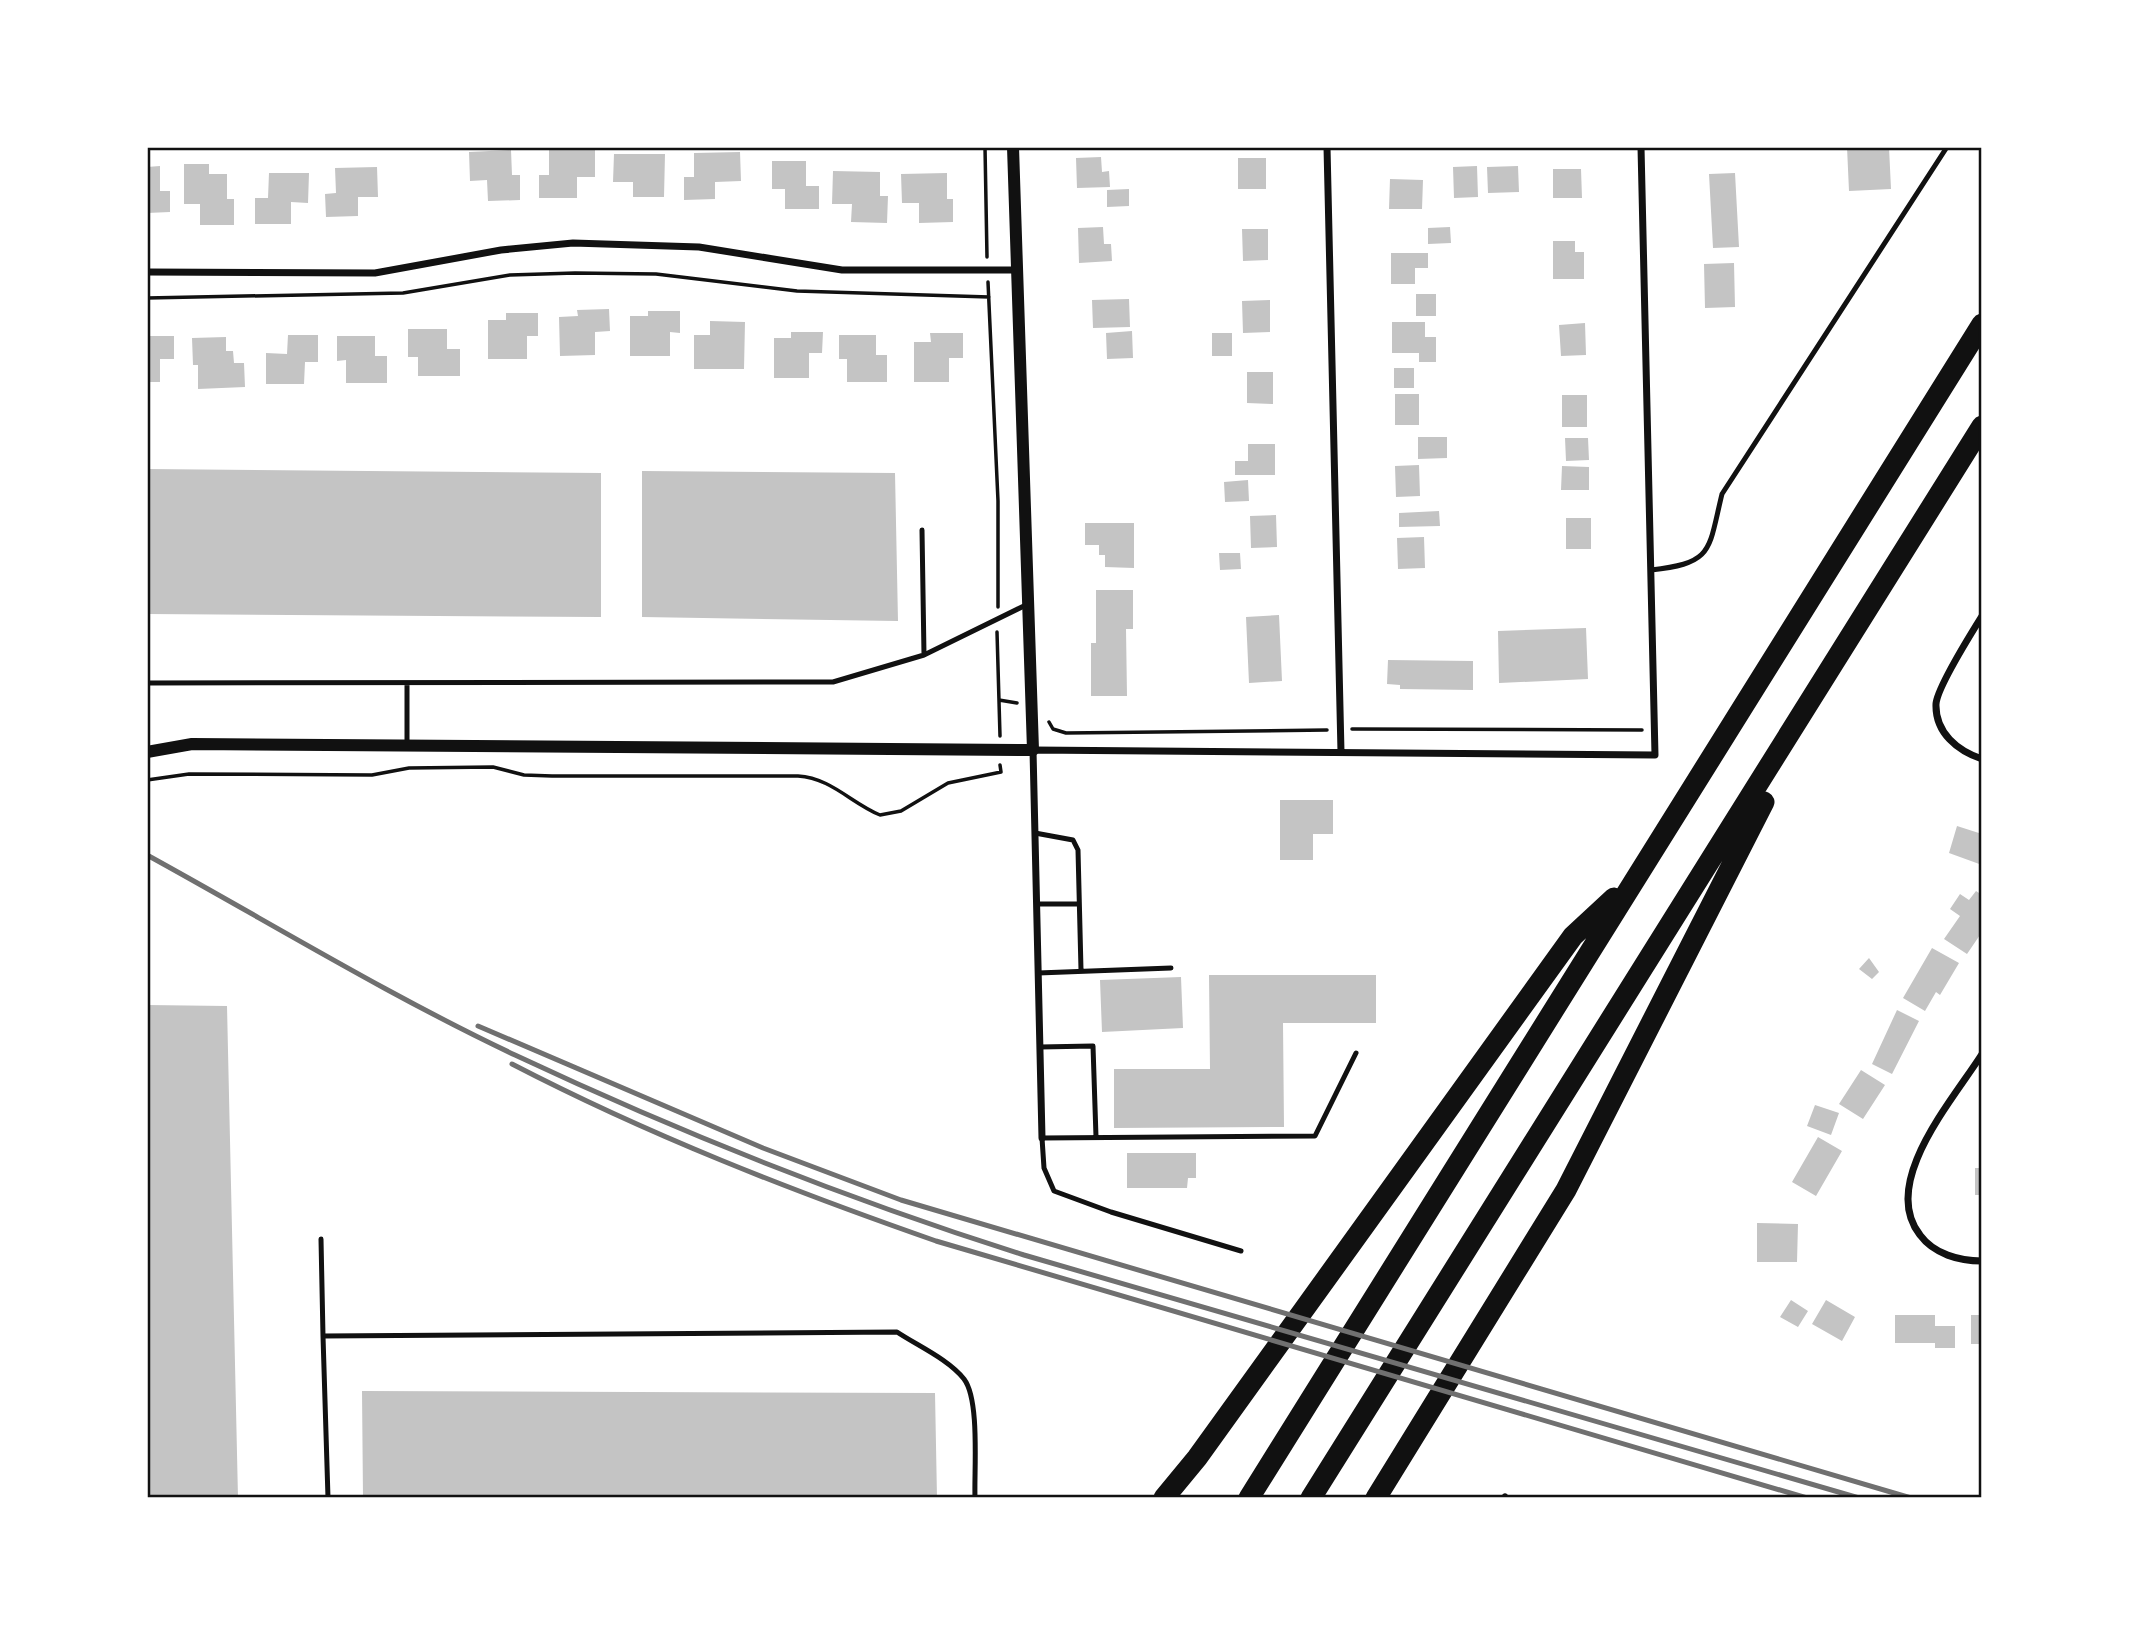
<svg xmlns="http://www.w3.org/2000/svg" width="2129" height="1645" font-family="Manrope,sans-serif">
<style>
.building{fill:#c4c4c4}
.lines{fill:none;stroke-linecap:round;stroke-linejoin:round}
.path{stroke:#111;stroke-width:3.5}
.service{stroke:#111;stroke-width:5}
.minor{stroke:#111;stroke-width:7}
.tertiary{stroke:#111;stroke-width:12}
.motorway{stroke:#111;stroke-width:21}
.rail{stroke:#707070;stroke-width:5}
.neatline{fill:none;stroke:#111;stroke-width:2.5}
</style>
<rect width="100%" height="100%" fill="#fff"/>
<path class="building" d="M 1847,147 L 1889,147 L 1891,189 L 1849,191 Z
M 511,150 L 512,175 L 520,175 L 520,200 L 488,201 L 487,180 L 470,181 L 469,152 Z
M 549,150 L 595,150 L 595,177 L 577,177 L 577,198 L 539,198 L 539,175 L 549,175 Z
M 740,152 L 741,181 L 715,182 L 715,199 L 684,200 L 684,177 L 694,177 L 694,153 Z
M 614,154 L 665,154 L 664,197 L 633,197 L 633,182 L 613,182 Z
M 1101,157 L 1102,172 L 1109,171 L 1110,187 L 1077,188 L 1076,158 Z
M 1238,158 L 1266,158 L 1266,189 L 1238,189 Z
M 772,161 L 806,161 L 806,186 L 819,186 L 819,209 L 785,209 L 785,189 L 772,189 Z
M 184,164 L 209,164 L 209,174 L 227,174 L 227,199 L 234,199 L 234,225 L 200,225 L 200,204 L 184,204 Z
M 160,166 L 160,191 L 170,191 L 170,212 L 147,213 L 147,167 Z
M 1477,166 L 1478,197 L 1454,198 L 1453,167 Z
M 1518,166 L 1519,192 L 1488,193 L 1487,167 Z
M 377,167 L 378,197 L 358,197 L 358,216 L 326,217 L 325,194 L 336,193 L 335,168 Z
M 1553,169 L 1581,169 L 1582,198 L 1553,198 Z
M 833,171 L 880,172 L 880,196 L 888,196 L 887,223 L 851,222 L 852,204 L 832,204 Z
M 269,173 L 309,173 L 308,203 L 291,202 L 291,224 L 255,224 L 255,198 L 268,198 Z
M 947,173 L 947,199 L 953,199 L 953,222 L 919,223 L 919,203 L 902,203 L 901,174 Z
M 1735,173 L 1739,247 L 1713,248 L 1709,174 Z
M 1390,179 L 1423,180 L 1422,209 L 1389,209 Z
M 1129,189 L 1129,206 L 1107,207 L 1107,190 Z
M 1103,227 L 1104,244 L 1111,244 L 1112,261 L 1079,263 L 1078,228 Z
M 1450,227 L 1451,243 L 1428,244 L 1428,228 Z
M 1242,229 L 1268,229 L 1268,260 L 1243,261 Z
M 1553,241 L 1575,241 L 1575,252 L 1584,252 L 1584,279 L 1553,279 Z
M 1391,253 L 1428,253 L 1428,268 L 1415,268 L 1415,284 L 1391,284 Z
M 1734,263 L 1735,307 L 1705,308 L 1704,264 Z
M 1416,294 L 1436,294 L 1436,316 L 1416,316 Z
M 1129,299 L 1130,327 L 1093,328 L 1092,300 Z
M 1270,300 L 1270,332 L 1243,333 L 1242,301 Z
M 609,309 L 610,331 L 595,332 L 595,355 L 560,356 L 559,317 L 578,316 L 577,310 Z
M 648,311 L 680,311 L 680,333 L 670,332 L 670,356 L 630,356 L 630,316 L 648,316 Z
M 506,313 L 538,313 L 538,336 L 527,336 L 527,359 L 488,359 L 488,320 L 506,320 Z
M 710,321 L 745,322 L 744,369 L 694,369 L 694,335 L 710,335 Z
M 1392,322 L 1425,322 L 1425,337 L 1436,337 L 1436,362 L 1419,362 L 1419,353 L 1392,353 Z
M 1585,323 L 1586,355 L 1561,356 L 1559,325 Z
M 408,329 L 447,329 L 447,349 L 460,349 L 460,376 L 418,376 L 418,357 L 408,357 Z
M 1132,331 L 1133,358 L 1107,359 L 1106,333 Z
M 791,332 L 823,332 L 822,353 L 809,353 L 809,378 L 774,378 L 774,338 L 791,338 Z
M 930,333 L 963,333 L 963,358 L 949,358 L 949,382 L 914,382 L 914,342 L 931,342 Z
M 1212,333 L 1232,333 L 1232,356 L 1212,356 Z
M 288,335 L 318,335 L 318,362 L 305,362 L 304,384 L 266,384 L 266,353 L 287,354 Z
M 839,335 L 876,335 L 876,355 L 887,355 L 887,382 L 847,382 L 847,359 L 839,359 Z
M 147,336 L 174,336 L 174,359 L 160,359 L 160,382 L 147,382 Z
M 337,336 L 375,336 L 375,356 L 387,356 L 387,383 L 346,383 L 346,360 L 337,361 Z
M 226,337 L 226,351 L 233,351 L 234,363 L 244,363 L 245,387 L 198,389 L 198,365 L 193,365 L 192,338 Z
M 1394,368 L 1414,368 L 1414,388 L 1394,388 Z
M 1247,372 L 1273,372 L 1273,404 L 1247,403 Z
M 1395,394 L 1419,394 L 1419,425 L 1395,425 Z
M 1562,395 L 1587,395 L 1587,427 L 1562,427 Z
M 1418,437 L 1447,437 L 1447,458 L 1418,459 Z
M 1565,438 L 1588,438 L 1589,460 L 1566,461 Z
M 1248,444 L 1275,444 L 1275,475 L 1235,475 L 1235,461 L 1248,461 Z
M 1419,465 L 1420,496 L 1396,497 L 1395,466 Z
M 1562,466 L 1589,467 L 1589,490 L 1561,490 Z
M 147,469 L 601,473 L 601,617 L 147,614 Z
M 642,471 L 895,473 L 898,621 L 642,617 Z
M 1248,480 L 1249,501 L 1225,502 L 1224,482 Z
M 1439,511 L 1440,526 L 1399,527 L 1399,513 Z
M 1276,515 L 1277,547 L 1251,548 L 1250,516 Z
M 1566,518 L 1591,518 L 1591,549 L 1566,549 Z
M 1085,523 L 1134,523 L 1134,568 L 1105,567 L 1105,555 L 1099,555 L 1099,545 L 1085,545 Z
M 1424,537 L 1425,568 L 1398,569 L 1397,538 Z
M 1219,553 L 1240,553 L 1241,569 L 1220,570 Z
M 1096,590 L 1133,590 L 1133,629 L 1126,629 L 1127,696 L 1091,696 L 1091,643 L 1096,643 Z
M 1279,615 L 1282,681 L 1249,683 L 1246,617 Z
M 1586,628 L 1588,679 L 1499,683 L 1498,631 Z
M 1388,660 L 1473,661 L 1473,690 L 1400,689 L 1400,685 L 1387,684 Z
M 1280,800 L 1333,800 L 1333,834 L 1313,834 L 1313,860 L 1280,860 Z
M 1957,826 L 1982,834 L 1982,865 L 1949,853 Z
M 1976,891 L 1982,895 L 1982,932 L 1967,954 L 1944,939 L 1960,916 L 1950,909 L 1960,894 L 1969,900 Z
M 1932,948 L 1959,963 L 1940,995 L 1936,992 L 1925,1011 L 1903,998 Z
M 1869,958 L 1879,972 L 1872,979 L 1859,969 Z
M 1209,975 L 1376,975 L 1376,1023 L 1283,1023 L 1284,1127 L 1114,1128 L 1114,1069 L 1210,1069 Z
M 1181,977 L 1183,1028 L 1102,1032 L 1100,980 Z
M 147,1005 L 227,1006 L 238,1498 L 147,1498 Z
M 1897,1010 L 1919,1021 L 1892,1074 L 1872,1064 Z
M 1861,1070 L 1885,1085 L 1863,1119 L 1839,1104 Z
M 1815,1105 L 1839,1113 L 1831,1135 L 1807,1126 Z
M 1818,1137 L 1842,1151 L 1816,1196 L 1792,1182 Z
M 1127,1153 L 1196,1153 L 1196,1178 L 1188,1178 L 1187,1188 L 1127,1188 Z
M 1975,1168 L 1982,1168 L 1982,1195 L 1975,1195 Z
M 1757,1223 L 1798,1224 L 1797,1262 L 1757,1262 Z
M 1791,1300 L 1808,1311 L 1798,1327 L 1780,1317 Z
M 1826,1300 L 1855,1317 L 1842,1341 L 1812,1324 Z
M 1895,1315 L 1935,1315 L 1935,1326 L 1955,1326 L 1955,1348 L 1935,1348 L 1935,1343 L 1895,1343 Z
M 1971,1315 L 1982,1315 L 1982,1344 L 1971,1344 Z
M 362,1391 L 935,1393 L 937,1498 L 363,1498 Z"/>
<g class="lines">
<path class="path" d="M 985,147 L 987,257
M 988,282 L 998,501 L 998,607
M 147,298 L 403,293 L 510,275 L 575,273 L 656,274 L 797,291 L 989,297
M 997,632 L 1000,736
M 999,700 L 1017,703
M 1049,722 L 1053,729 L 1066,733 L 1327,730
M 1352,729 L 1642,730
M 147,780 L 189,774 L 372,775 L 409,768 L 493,767 L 524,775 L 552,776 L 798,776 C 831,778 851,803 880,815 L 901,811 L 948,783 L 1001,772 L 1000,765"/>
<path class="service" d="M 922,530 L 924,655
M 1651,570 C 1714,563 1708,551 1722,494 L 1947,147
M 147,683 L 833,682 L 924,655 L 1028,604
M 407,745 L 407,683
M 1035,833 L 1073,840 L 1078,850 L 1081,970
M 1037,904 L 1079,904
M 1038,973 L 1171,968
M 1040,1047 L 1093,1046 L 1096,1137
M 321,1239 L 323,1336
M 1241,1251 L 1111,1212 L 1054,1191 L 1044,1168 L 1042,1138 L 1315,1136 L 1356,1053
M 328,1498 L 323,1336 L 897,1332 C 918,1346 948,1359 964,1379 C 980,1400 974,1470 975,1498"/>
<path class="minor" d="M 1327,147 L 1341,752
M 147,272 L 375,273 L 501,250 L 573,243 L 699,247 L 842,270 L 1016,270
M 1982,616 C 1972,632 1937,688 1936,704 C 1935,733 1958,751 1982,759
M 1982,1054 C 1953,1100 1879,1183 1920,1235 C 1934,1254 1959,1261 1982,1261
M 1042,1138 L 1033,750 L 1655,755 L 1641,147
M 1504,1498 L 1505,1497"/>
<path class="tertiary" d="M 147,752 L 192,744 L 1033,750 L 1013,147"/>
<path class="motorway" d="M 1164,1498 L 1197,1458 L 1573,936 L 1614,898
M 1249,1498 L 1982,324
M 1311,1498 L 1982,426
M 1376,1498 L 1566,1190 L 1764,802"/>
<path class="rail" d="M 147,855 C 269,922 390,996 515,1055 C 681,1133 850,1200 1024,1255 L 1859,1498
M 478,1026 L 763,1148 L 901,1200 L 1911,1498
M 512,1064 C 649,1135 790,1190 936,1241 L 1807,1498"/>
</g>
<rect width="2129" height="1645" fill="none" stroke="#ffffff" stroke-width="298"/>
<rect x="149" y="149" width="1831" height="1347" class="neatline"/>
</svg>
